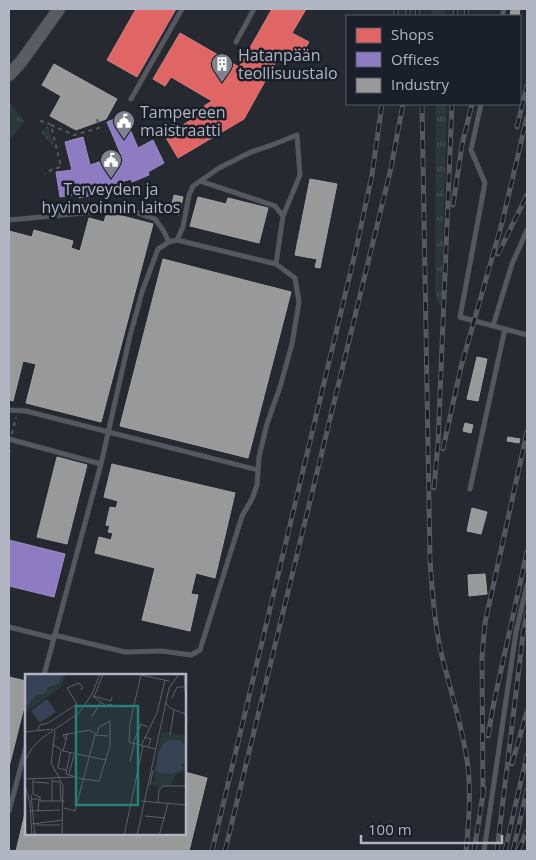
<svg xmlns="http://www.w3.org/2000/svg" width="536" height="860" font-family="'Open Sans',sans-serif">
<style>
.grass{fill:url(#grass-dots)}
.park{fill:url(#park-tufts)}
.shops{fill:#e06666;stroke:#d27e81}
.offices{fill:#8e7cc3;stroke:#988dc2}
.industry{fill:#999;stroke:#a0a1a5}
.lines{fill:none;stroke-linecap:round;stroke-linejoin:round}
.lane-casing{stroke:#424449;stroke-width:5.5}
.secondary-casing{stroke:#424449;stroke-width:14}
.path{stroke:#55585c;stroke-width:2;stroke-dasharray:4 4;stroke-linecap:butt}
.lane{stroke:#55585e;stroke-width:4.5}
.secondary{stroke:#5a5c62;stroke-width:12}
.rail-casing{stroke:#55585d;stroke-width:5}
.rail{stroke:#1b1f29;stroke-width:3;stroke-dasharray:9;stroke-linecap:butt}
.labels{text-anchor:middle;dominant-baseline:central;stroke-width:5;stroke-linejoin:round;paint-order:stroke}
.poi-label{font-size:16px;fill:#b0b5c1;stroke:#1b1f29;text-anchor:start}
.inset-road{fill:none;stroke:#5d6169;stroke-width:1}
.view{fill:#277f7a;fill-opacity:0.15;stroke:#277f7a;stroke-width:2.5}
.inset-edge{fill:none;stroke:#b0b5c1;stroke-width:2.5}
</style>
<defs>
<pattern id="grass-dots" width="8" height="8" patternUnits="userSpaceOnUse" patternTransform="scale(1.25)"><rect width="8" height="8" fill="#2a383a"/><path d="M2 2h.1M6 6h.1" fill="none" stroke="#465355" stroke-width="1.8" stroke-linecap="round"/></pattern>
<pattern id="park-tufts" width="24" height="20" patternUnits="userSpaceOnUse" patternTransform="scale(1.25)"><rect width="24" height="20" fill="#2a383a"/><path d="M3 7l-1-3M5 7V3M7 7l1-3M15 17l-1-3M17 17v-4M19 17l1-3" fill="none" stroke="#465355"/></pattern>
</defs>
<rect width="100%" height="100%" fill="#26292f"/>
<path class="grass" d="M 48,126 L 54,145 L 49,142 L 41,132 Z"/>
<path class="park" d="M 431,9 L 446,9 L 446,16 L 432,16 Z
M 9,102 L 25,122 L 9,140 Z
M 436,104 L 447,104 L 441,307 L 436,300 L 435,286 Z"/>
<path class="shops" d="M 136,9 L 176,9 L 137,77 L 107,60 Z
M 272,9 L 306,9 L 292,33 L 309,42 L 299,59 L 283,49 L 244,119 L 178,158 L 162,131 L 175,123 L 178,128 L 207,110 L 204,106 L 212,101 L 171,77 L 165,86 L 153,79 L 180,33 L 239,67 Z"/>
<path class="offices" d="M 124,115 L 138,148 L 153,140 L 164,163 L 148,172 L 149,175 L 132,182 L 131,179 L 96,190 L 97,194 L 79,198 L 79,194 L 60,197 L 56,172 L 72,170 L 65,142 L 83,137 L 90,165 L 121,155 L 107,122 Z
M 9,540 L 65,554 L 54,597 L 9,586 Z"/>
<path class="industry" d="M 511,9 L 520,9 L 519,16 L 510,16 Z
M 54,64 L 117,99 L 106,119 L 76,130 L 50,116 L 61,96 L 42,85 Z
M 310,179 L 337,184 L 320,268 L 315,267 L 317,259 L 295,255 Z
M 174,195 L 183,197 L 179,215 L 170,213 Z
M 198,197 L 226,204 L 228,198 L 268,208 L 259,243 L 190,226 Z
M 107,212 L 153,224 L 101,422 L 26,403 L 36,364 L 23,361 L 13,401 L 9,400 L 9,231 L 32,237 L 34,230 L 73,241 L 71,248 L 80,251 L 89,218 L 104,222 Z
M 163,259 L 291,292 L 248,458 L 120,426 Z
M 477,357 L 487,359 L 478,401 L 467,399 Z
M 465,423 L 473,425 L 471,433 L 463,431 Z
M 508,437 L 520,439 L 519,443 L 507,441 Z
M 57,457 L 87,465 L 67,544 L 37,537 Z
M 112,464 L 235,493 L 215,578 L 196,573 L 191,594 L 198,595 L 190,631 L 142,620 L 155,568 L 95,553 L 99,537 L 111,540 L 113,533 L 108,532 L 110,526 L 106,525 L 110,507 L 116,508 L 118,501 L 104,497 Z
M 472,508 L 487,512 L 481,534 L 467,531 Z
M 485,574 L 487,594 L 469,596 L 468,575 Z
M 9,677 L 26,681 L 26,699 L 9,767 Z
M 185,772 L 207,778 L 189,851 L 16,851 L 26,809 L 26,834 L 185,834 Z"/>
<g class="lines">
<g class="lane-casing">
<path id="lane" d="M 502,16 L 504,9
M 236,42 L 254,9
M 131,99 L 182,9
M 481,104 L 471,150 L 485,183 L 460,317 L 527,335
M 200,181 L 275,206 L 283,216
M 9,220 L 84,213 L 111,206 L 126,209 L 155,219 L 163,230 L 169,242
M 177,240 L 183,227 L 189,195 L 193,186 L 219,168 L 251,152 L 272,145 L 297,135 L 300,175 L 283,216 L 276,264
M 493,326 L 512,264 L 527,230
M 9,410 L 26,411 L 258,470
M 9,439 L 101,464
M 470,489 L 505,329
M 9,627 L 53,638
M 44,675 L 101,464 L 130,336 L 142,292 L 158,249 L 169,242 L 177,240 L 276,264 L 295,278 L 299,302 L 292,344 L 280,387 L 267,424 L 259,457 L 257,485 L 252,499 L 242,516 L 200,650 L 191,655 L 162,651 L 125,652 L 54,635
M 9,811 L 26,747
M 484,851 L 516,632 L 527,585"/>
</g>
<g class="secondary-casing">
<path id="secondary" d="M 9,75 L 21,62 L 59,9"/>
</g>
<path class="path" d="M 40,121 L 46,122 L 51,125 L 61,167 L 53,169 L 45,174
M 51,125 L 74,135 L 99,128 L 97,119
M 12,434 L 16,417
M 9,454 L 11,446"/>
<use href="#lane" class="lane"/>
<use href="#secondary" class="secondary"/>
<g class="rail-casing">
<path id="rail" d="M 408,9 L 408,16
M 417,9 L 418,16
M 396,16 L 396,9
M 455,16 L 456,9
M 466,16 L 467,9
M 422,104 L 430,560 C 432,590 434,619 440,648 C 449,687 463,726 468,767 C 471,795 469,823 466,851
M 517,127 L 527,86
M 453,205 L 462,145 L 472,104
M 498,254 L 527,195
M 443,449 L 461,367 L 502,223 L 527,117
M 434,488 L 438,443 L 452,104
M 488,736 L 494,702 L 527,552
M 512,764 L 527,711
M 483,796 L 482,657 L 485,623 L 527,432
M 212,851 L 357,245 L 372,175 L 382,104
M 225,851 L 391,168 L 403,104
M 474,851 L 484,788
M 497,851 L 523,634 L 527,613
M 505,851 L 527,755
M 513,851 L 527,790
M 518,851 L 527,831"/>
</g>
<use href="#rail" class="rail"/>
</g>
<defs>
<g id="building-pin" transform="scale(1.125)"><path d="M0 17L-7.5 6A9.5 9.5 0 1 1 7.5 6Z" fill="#80848e" stroke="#1b1f29"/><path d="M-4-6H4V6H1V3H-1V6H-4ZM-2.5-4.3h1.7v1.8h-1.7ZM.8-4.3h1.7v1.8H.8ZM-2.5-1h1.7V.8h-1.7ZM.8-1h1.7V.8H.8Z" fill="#fff"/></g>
<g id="civic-pin" transform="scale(1.125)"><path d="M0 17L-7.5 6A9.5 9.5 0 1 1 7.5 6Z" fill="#80848e" stroke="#1b1f29"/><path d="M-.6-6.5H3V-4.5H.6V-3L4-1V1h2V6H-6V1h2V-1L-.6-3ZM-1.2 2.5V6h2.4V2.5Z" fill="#fff"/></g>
</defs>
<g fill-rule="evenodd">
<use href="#building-pin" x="222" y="64"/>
<use href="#civic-pin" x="124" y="121"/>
<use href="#civic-pin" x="111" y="160"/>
</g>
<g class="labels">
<g class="poi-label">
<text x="238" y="55">Hatanpään<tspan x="238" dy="18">teollisuustalo</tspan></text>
<text x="140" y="112">Tampereen<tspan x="140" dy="18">maistraatti</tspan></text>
<text x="111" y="189" text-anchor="middle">Terveyden ja<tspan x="111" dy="18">hyvinvoinnin laitos</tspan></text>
</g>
</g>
<g transform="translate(25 674)">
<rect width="161" height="161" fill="#26292f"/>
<path d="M 38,0 L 42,0 L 36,13 L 0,39 L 0,34 L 12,21 L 31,11 ZM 142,35 L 137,58 L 161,61 L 161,75 L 154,66 L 139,70 L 132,84 L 131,96 L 145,100 L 160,94 L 157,90 L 161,81 L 161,98 L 151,100 L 146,111 L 135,114 L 126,111 L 124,127 L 124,114 L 129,105 L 129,95 L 139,47 Z" fill="#2a383a"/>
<path d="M 0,0 L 38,0 L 33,10 L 23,14 L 21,19 L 12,21 L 0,34 ZM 22,25 L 31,38 L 15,49 L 6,37 ZM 145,66 L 154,66 L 160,71 L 161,83 L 157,91 L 160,94 L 147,100 L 134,99 L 131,96 L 133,81 L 138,70 Z" fill="#374257"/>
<path class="inset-road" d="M 78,0 L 69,23 L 81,32 L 85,30 L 89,32M 159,0 L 162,49M 68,22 L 86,27 L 87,23M 147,24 L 152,13 L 159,13M 141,29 L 145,34 L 160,40M 67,43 L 75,29M 13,56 L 15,51 L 23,49 L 52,30 L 42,14 L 54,9 L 58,14 L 55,16M 30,57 L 26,89 L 38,111 L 37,162M 0,58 L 28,55M 38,61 L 64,56 L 71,60M 145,61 L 149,36M 119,63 L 126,65 L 123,73M 17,64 L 54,39 L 67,20 L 75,0M 108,69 L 116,50 L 123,53M 27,70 L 38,77 L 81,86M 116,72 L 132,39 L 140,6M 130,75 L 104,68 L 105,49 L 116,1 L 144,7M 36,77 L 33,94 L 41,96M 38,77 L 41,66 L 38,61 L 42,60 L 41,66M 45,79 L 41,100 L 58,105M 0,87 L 7,74 L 18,63M 105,88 L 109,70M 44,100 L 49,81M 0,105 L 49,103M 8,105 L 8,120 L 15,123 L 15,127 L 39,127M 27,105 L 27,107 L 35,108 L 36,127M 58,105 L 74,107 L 85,72 L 85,47 L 74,53 L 72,60M 27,107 L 27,127M 9,108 L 24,109M 125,111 L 128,96M 0,112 L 5,129 L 7,162M 6,121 L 10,162M 7,125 L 14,125 L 13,137M 116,127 L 162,131M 133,128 L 134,116 L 138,112 L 162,112M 39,134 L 50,137 L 70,61 L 83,62M 6,137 L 35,136M 120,142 L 140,144M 7,150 L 38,146M 11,151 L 35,151M 99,162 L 118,72M 112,162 L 144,14 L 154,0M 134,162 L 143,130"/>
<path class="view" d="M 51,32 L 113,32 L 113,131 L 51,131 Z"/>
<rect width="161" height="161" class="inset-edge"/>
</g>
<rect width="536" height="860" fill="none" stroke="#b0b5c1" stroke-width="20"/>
<rect x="346" y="15" width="175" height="90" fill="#1b1f29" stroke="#575b66"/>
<rect x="356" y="28" width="25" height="15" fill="#e06666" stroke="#575b66"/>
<text x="391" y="40" font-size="15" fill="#b0b5c1">Shops</text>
<rect x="356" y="52" width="25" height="15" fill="#8e7cc3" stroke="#575b66"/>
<text x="391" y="65" font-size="15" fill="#b0b5c1">Offices</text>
<rect x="356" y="78" width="25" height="15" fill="#999999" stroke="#575b66"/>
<text x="391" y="90" font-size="15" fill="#b0b5c1">Industry</text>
<path d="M361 835v8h141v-8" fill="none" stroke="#b0b5c1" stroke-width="2.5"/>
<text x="368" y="835" font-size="15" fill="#b0b5c1" stroke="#1b1f29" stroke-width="4" paint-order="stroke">100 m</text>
</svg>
